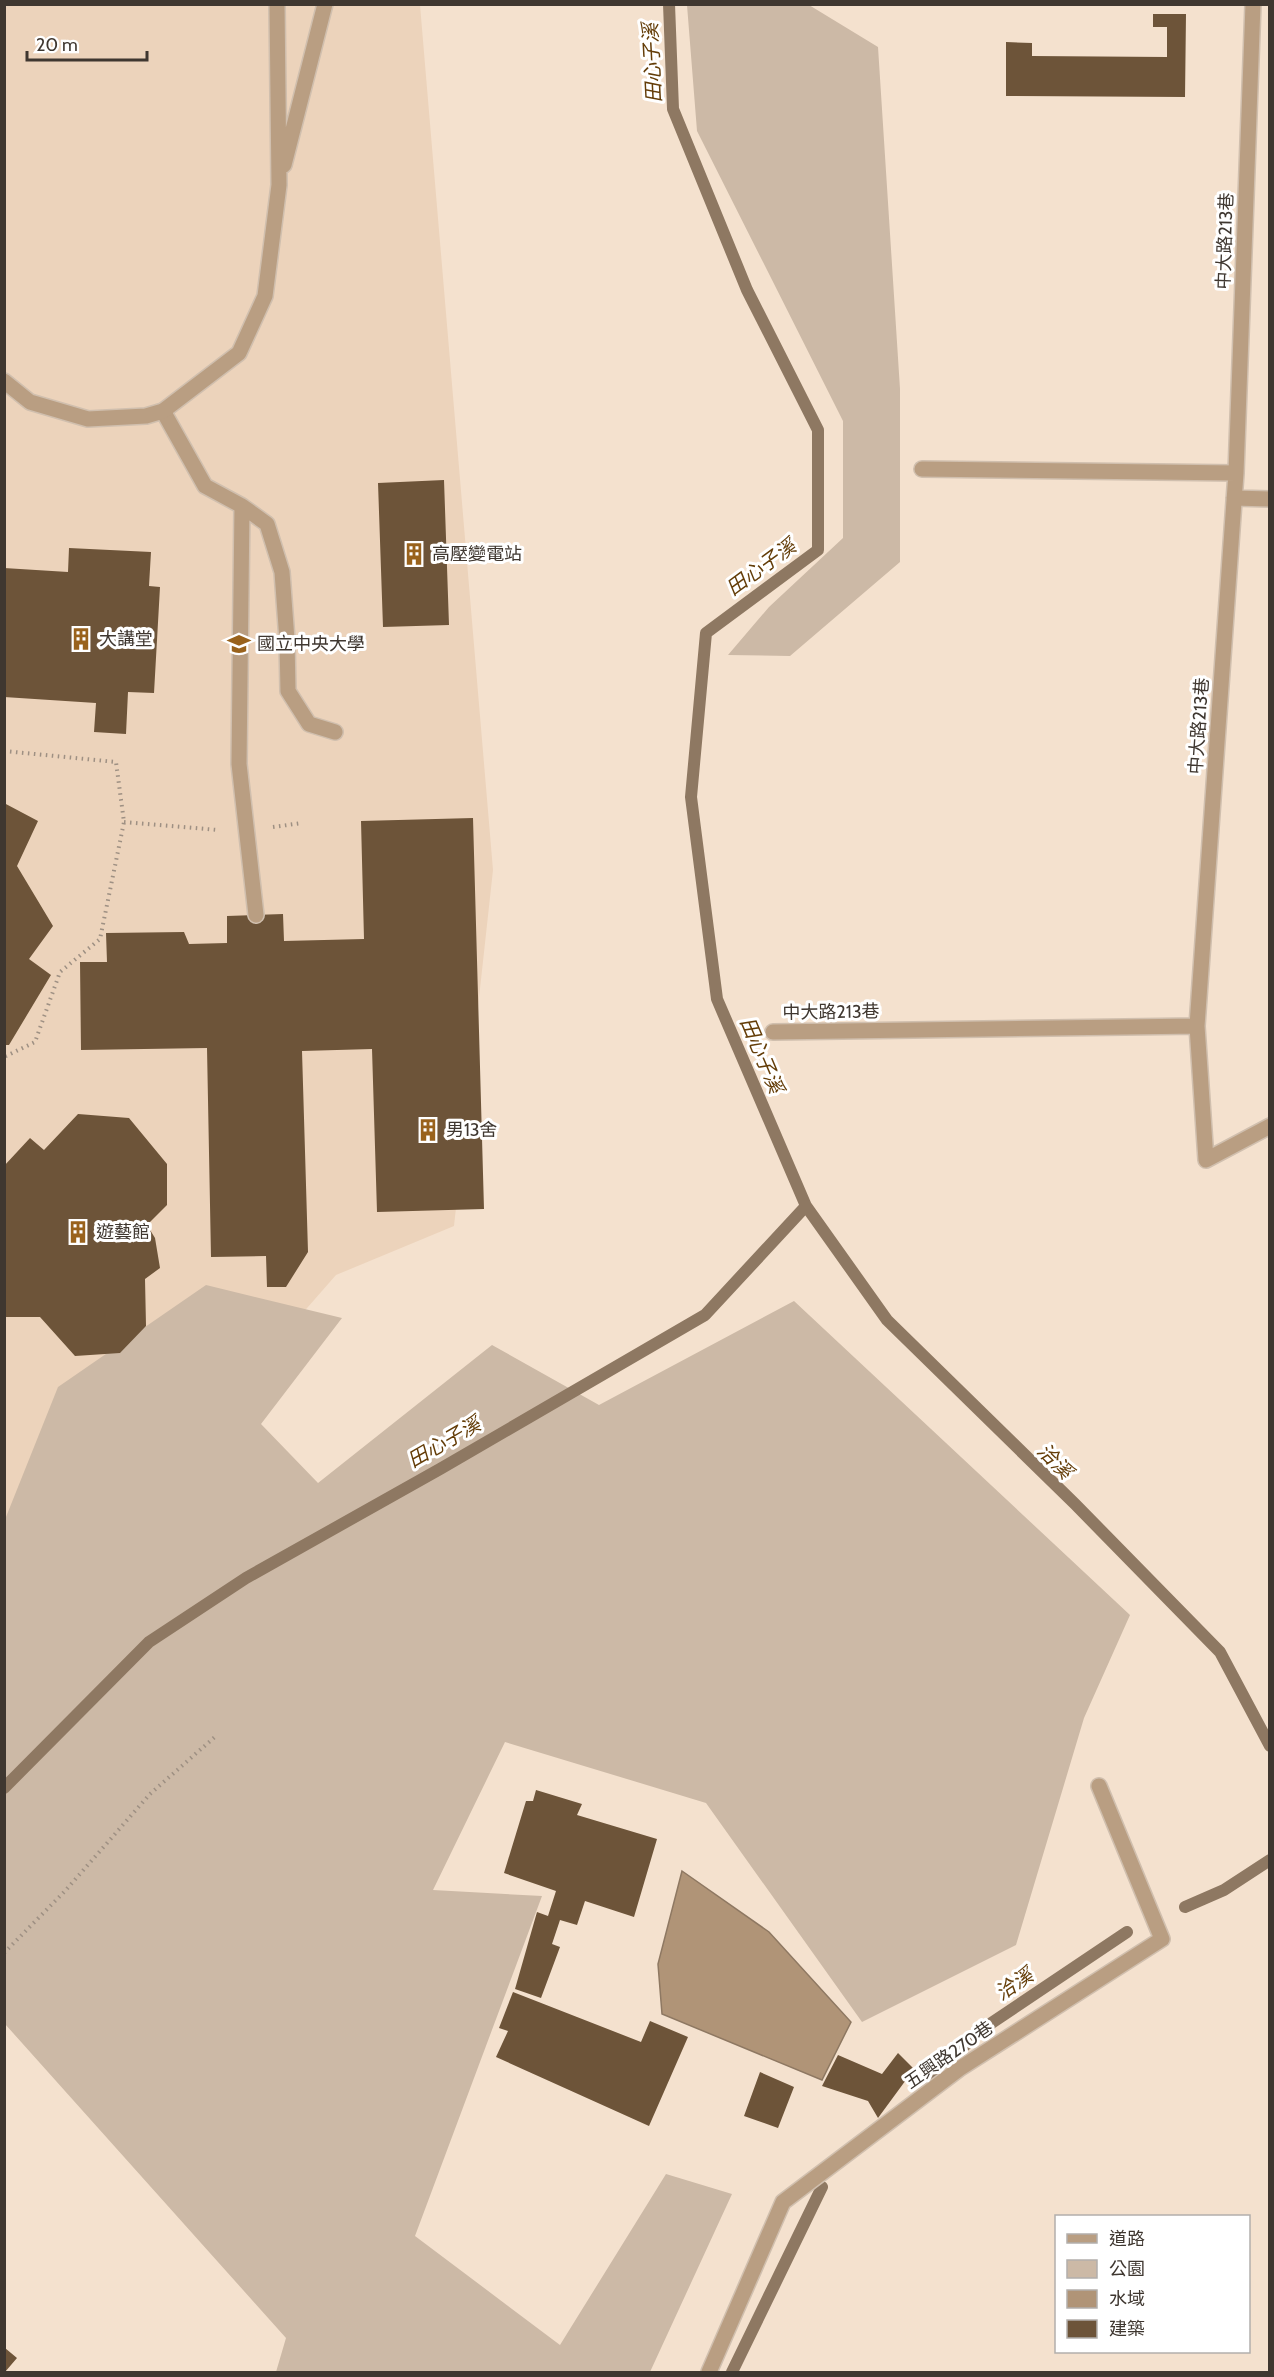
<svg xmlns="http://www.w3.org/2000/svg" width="1274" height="2377" font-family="Cabin,'Noto Sans TC',sans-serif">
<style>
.built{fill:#ecd3bb}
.green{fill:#ccb9a6}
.water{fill:#b09477;stroke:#8e7862;stroke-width:1.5}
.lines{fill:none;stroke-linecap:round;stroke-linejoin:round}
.stream{stroke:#8e7862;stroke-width:12}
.building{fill:#6d5439}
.service-casing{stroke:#d0bfae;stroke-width:18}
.minor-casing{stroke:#d0bfae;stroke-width:18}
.path{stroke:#9e9083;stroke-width:4;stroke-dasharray:1.5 4.5;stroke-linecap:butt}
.service{stroke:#b99e82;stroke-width:15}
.minor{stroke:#b99e82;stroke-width:15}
.labels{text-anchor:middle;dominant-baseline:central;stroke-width:6;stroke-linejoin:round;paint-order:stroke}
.street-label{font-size:18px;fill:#3f3730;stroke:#fff}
.poi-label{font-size:18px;fill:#3f3730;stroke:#fff;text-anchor:start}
.water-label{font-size:20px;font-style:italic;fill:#643d08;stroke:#fff}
</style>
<rect width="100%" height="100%" fill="#f4e1ce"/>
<path class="built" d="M 5,5 L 420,5 L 493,870 L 454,1226 L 336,1275 L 5,1652 Z"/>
<path class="green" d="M 687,5 L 809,5 L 878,47 L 900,389 L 900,562 L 790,656 L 728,655 L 769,607 L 843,538 L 843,421 L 697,131 Z
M 206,1285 L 342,1318 L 261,1424 L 318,1483 L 492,1345 L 599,1405 L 794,1301 L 1130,1615 L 1084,1718 L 1016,1945 L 862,2022 L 706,1803 L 505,1742 L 433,1890 L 542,1896 L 415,2236 L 560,2345 L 666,2174 L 732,2194 L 650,2372 L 276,2372 L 286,2338 L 5,2024 L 4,1522 L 58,1387 Z"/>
<path class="water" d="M 682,1871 L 769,1932 L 851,2022 L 822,2080 L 662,2014 L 658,1964 Z"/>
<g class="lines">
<path class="stream" d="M 806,1206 L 887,1320 L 1075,1504 L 1220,1652 L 1270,1746
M 4,1788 L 149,1642 L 246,1578 L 440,1469 L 705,1315 L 806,1206 L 717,999 L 691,797 L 706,633 L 818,550 L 818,430 L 747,290 L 673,109 L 669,4
M 1185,1907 L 1224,1890 L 1270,1860
M 930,2076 L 987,2026 L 1127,1932
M 732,2372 L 822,2187"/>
</g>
<path class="building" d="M 1153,14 L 1186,14 L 1185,97 L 1006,96 L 1006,42 L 1032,43 L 1032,56 L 1167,57 L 1167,27 L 1153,27 Z
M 444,480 L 449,625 L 383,627 L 378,483 Z
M 69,548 L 151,552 L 149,586 L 160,587 L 154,693 L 128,692 L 126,734 L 94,732 L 96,703 L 4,697 L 4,568 L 68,572 Z
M 4,803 L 38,821 L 17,866 L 53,926 L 29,959 L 51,975 L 9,1045 L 4,1045 Z
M 473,818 L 484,1209 L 377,1212 L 372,1049 L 302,1051 L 308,1252 L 286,1287 L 267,1287 L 266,1256 L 211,1257 L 207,1048 L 81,1050 L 80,962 L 107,962 L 106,933 L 184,932 L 189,944 L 227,943 L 227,916 L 283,914 L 284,941 L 364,939 L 361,821 Z
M 78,1114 L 129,1118 L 167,1164 L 167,1205 L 147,1225 L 155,1238 L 160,1268 L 145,1279 L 146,1326 L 120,1353 L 75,1356 L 40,1317 L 4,1317 L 4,1166 L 30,1138 L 44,1150 Z
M 536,1790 L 582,1804 L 577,1815 L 657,1839 L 634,1917 L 585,1901 L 577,1925 L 560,1920 L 552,1944 L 560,1947 L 541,1998 L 515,1989 L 537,1912 L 548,1916 L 556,1891 L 504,1873 L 526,1801 L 533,1801 Z
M 513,1992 L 641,2042 L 650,2021 L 688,2037 L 649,2126 L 496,2057 L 508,2031 L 499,2028 Z
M 898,2053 L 914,2069 L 878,2118 L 868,2101 L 822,2086 L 838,2055 L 882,2074 Z
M 760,2072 L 794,2087 L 778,2128 L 744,2116 Z
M 5,2348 L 17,2358 L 5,2372 Z"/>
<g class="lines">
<g class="service-casing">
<path id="service" d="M 163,411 L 205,486 L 242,506 L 239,764 L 256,915
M 922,469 L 1236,473
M 1234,498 L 1270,499
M 242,506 L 267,524 L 282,572 L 287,640 L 288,691 L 309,724 L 335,732
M 1197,1026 L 1206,1160 L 1270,1126
M 773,1032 L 1197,1026 L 1236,473 L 1253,4
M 709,2372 L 783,2202 L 959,2069 L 1162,1939 L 1099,1786"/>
</g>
<g class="minor-casing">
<path id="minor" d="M 284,165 L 325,4
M 4,381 L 30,402 L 88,419 L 146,416 L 163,411 L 239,353 L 265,296 L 279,185 L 277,4"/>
</g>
<path class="path" d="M 4,751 L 116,762 L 124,822 L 100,939 L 60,972 L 35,1042 L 4,1057
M 124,822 L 218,830
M 273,827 L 302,823
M 4,1953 L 65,1891 L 150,1794 L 217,1735"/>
<use href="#service" class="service"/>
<use href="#minor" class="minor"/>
</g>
<defs>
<g id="building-bare" transform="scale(1.8)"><path d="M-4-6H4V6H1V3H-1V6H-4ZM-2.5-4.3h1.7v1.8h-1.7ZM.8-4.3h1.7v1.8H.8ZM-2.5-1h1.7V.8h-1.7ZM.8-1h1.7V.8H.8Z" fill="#99621c" stroke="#fff" stroke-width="2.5" paint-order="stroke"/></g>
<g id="university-bare" transform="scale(1.8)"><path d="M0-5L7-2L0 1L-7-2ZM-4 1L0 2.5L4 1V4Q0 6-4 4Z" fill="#99621c" stroke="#fff" stroke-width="2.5" paint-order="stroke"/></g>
</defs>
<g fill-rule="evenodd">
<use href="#building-bare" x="414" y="554"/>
<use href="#building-bare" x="81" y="639"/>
<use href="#university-bare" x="239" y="644"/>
<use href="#building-bare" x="428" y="1130"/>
<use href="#building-bare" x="78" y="1232"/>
</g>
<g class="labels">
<g class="street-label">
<text transform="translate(1225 241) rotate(-88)">中大路213巷</text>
<text transform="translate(1199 726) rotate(-86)">中大路213巷</text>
<text transform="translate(831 1012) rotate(-1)">中大路213巷</text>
<text transform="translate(949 2055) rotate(-35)">五興路270巷</text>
</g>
<g class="poi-label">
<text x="432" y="554">高壓變電站</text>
<text x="99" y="639">大講堂</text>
<text x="257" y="644">國立中央大學</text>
<text x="446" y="1130">男13舍</text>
<text x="96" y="1232">遊藝館</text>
</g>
<g class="water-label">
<text transform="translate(652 63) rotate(-93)">田心子溪</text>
<text transform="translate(761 567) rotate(-36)">田心子溪</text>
<text transform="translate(762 1055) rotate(67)">田心子溪</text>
<text transform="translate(444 1442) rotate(-30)">田心子溪</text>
<text transform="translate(1055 1461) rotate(45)">洽溪</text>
<text transform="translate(1014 1984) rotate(-34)">洽溪</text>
</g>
</g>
<rect width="1274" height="2377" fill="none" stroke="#3f3730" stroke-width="12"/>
<rect x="1055" y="2215" width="195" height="138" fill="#ffffff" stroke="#b2afac" stroke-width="1.5"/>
<rect x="1067" y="2234" width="30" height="9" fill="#b99e82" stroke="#b2afac" stroke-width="1.5"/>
<text x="1109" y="2245" font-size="18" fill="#3f3730">道路</text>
<rect x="1067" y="2260" width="30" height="18" fill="#ccb9a6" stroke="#b2afac" stroke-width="1.5"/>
<text x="1109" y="2275" font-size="18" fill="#3f3730">公園</text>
<rect x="1067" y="2290" width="30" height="18" fill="#b09477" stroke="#b2afac" stroke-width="1.5"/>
<text x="1109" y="2305" font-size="18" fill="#3f3730">水域</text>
<rect x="1067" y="2320" width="30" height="18" fill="#6d5439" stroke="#b2afac" stroke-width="1.5"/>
<text x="1109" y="2335" font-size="18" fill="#3f3730">建築</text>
<path d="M27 51v9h120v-9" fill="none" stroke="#3f3730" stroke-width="3"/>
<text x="36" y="51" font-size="18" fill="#3f3730" stroke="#ffffff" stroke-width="4.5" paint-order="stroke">20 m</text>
</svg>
